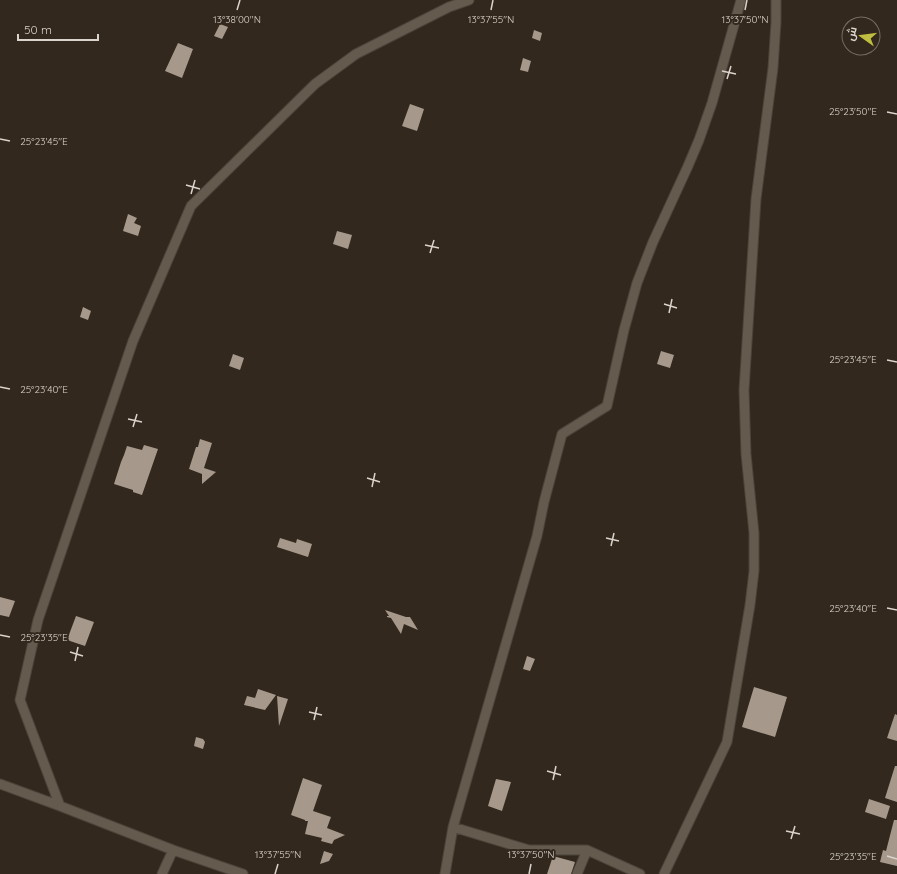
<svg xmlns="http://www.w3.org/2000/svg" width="897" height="874" font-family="Quicksand,Cairo,sans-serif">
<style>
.building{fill:#a6998b}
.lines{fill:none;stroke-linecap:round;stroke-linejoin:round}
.street-casing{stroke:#4c443a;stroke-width:11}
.street{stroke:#655a4e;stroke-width:9}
.ticks{fill:none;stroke:#dbd4cd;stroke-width:1.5}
.ticks-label{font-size:10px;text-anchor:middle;fill:#dbd4cd;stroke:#32281d;stroke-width:4;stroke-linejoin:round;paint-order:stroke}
</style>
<rect width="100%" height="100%" fill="#32281d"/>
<path class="building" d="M 220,24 L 228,27 L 222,39 L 214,36 Z
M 534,30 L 542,33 L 540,41 L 532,38 Z
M 178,43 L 193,49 L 182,78 L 165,71 Z
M 523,58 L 531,61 L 528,72 L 520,70 Z
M 410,104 L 424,109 L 417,131 L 402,126 Z
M 128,214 L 137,218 L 134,223 L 141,226 L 138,236 L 123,231 Z
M 337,231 L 352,235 L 348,249 L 333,244 Z
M 83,307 L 91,311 L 88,320 L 80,317 Z
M 661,351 L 674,355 L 670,368 L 657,364 Z
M 233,354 L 244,358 L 240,370 L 229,366 Z
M 200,439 L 212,443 L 204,468 L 216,472 L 202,484 L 202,473 L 202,474 L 189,469 L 196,447 L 198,447 Z
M 144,445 L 158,449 L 142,495 L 133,492 L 133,490 L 114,484 L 121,462 L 124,455 L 127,446 L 142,450 Z
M 280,538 L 296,543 L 297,539 L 312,544 L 308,557 L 277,547 Z
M 0,597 L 15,601 L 9,617 L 0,615 Z
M 385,610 L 406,617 L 410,617 L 418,630 L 404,624 L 401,634 L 391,618 L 387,617 L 387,616 L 389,616 Z
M 76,616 L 94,622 L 85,646 L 67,640 Z
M 527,656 L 535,659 L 530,671 L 523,669 Z
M 754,687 L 787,697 L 775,737 L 742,727 Z
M 258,689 L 276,695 L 265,710 L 244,705 L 247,696 L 255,698 Z
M 277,696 L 288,699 L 279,726 Z
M 895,714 L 897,715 L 897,741 L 887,738 Z
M 196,737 L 203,739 L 205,742 L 203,749 L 194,746 Z
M 895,766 L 897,766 L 897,802 L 885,798 Z
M 303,778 L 322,785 L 313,811 L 331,817 L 327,828 L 345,835 L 334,840 L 332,844 L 321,841 L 322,838 L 305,834 L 308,821 L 305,821 L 305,820 L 291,815 Z
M 496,779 L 511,782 L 502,811 L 488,806 Z
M 869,799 L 890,806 L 886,819 L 865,812 Z
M 894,820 L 897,820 L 897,866 L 880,862 L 883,850 L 886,851 Z
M 324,851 L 333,854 L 329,861 L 320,864 Z
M 553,856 L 575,862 L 571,874 L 547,874 Z"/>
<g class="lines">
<g class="street-casing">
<path id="street" d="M 0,784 L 60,806 L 173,850
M 60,806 L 20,700 L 38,620 L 133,341 L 191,206 L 315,84 L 356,54 L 449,7 L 469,0
M 453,827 L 529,850 L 587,850 L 640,874
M 162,874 L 173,850 L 243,874
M 445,874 L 453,827 L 537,536 L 544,502 L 562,434 L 607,406 L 624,330 L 637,283 L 653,242 L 688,166 L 699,140 L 712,103 L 741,0
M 577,874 L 587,850
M 664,874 L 727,742 L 750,605 L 754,571 L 754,533 L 746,454 L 744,390 L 756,199 L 773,68 L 776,22 L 776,0"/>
</g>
<use href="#street" class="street"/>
</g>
<path class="ticks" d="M 237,10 L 240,0M 491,10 L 493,0M 745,10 L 747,0M 722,71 L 736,74M 727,79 L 731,66M 887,112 L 897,114M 0,139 L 10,141M 186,185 L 200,189M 191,194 L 195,180M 425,245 L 439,248M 430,253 L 434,240M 664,304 L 677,308M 669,313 L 672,299M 887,360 L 897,362M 0,387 L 10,389M 128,419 L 142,422M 133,427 L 137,414M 367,478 L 380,482M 372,487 L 375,473M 606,538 L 619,541M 611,546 L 614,533M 887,608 L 897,610M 0,635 L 10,637M 70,652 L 83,656M 75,661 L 78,647M 309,712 L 322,715M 314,720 L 317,707M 547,771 L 561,775M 553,780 L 556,766M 786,831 L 800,834M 791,839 L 795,826M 887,856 L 897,859M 275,874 L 278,864M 529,874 L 531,864"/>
<g class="ticks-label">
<text x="237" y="23">13°38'00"N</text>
<text x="491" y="23">13°37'55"N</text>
<text x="745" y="23">13°37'50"N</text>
<text x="853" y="115">25°23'50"E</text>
<text x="44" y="145">25°23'45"E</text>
<text x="853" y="363">25°23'45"E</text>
<text x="44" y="393">25°23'40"E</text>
<text x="853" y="612">25°23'40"E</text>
<text x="44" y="641">25°23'35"E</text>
<text x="278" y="858">13°37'55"N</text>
<text x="531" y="858">13°37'50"N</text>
<text x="853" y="860">25°23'35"E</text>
</g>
<g transform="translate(861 36) rotate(284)"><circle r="19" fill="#32281d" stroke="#766d63"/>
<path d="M0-3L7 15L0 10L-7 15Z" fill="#c0be40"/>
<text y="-6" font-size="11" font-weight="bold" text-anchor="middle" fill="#dbd4cd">ش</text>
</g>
<path d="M18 34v6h80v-6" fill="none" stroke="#dbd4cd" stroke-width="2"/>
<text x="24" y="34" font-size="12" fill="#dbd4cd" stroke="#32281d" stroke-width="3" paint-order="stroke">50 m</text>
</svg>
